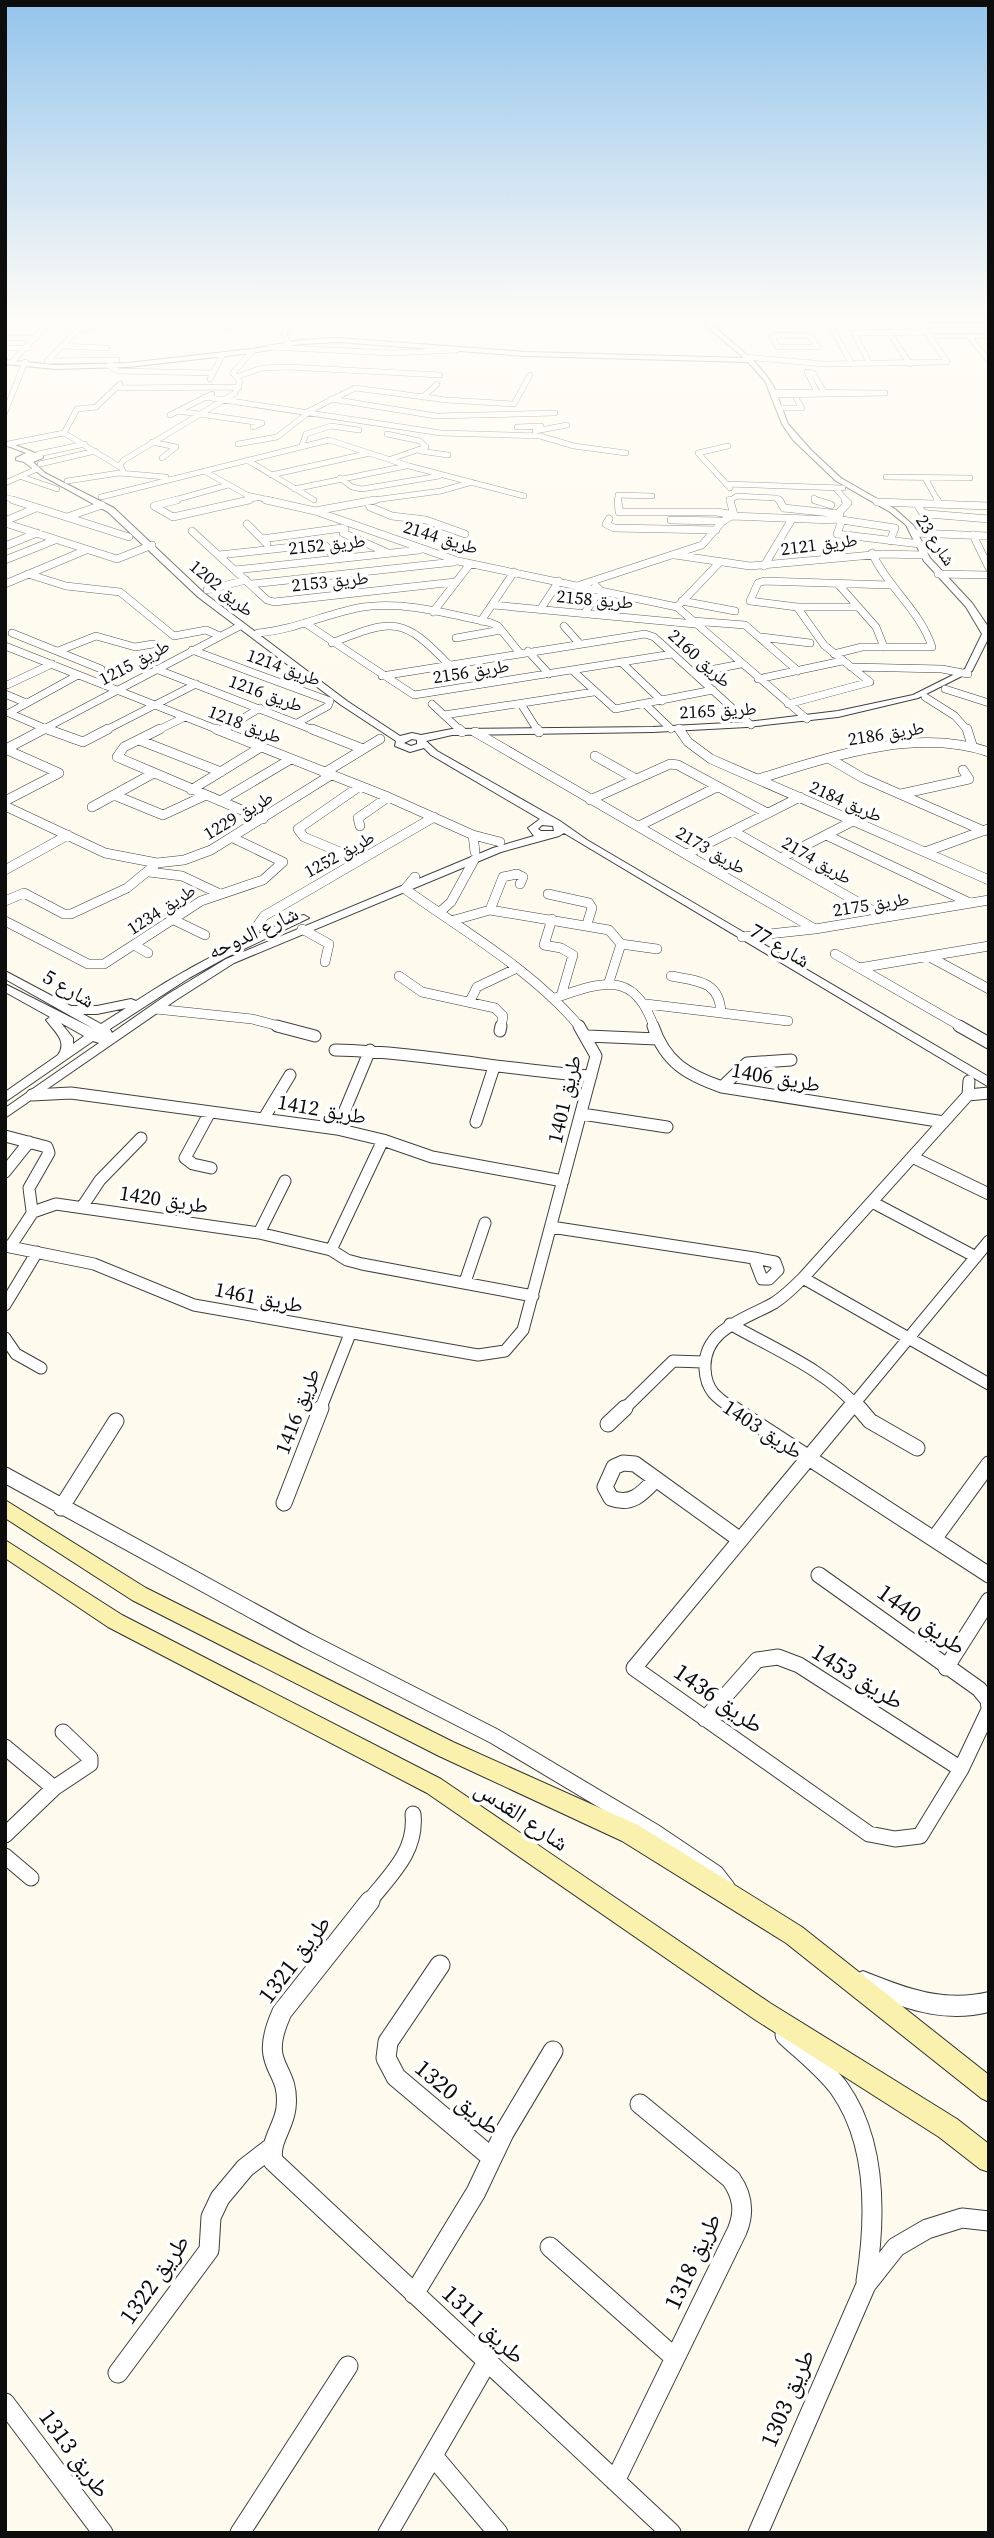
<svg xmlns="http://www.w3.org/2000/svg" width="994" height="2538" font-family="'Source Serif 4','Noto Naskh Arabic',serif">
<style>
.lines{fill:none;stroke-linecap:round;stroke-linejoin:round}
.minor-far5-casing{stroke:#404040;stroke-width:6}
.minor-far4-casing{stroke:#404040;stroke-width:8}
.minor-far3-casing{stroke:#404040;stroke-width:10}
.minor-far2-casing{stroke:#404040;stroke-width:13}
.minor-far1-casing{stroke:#404040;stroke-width:17}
.minor-casing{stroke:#404040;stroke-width:21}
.tertiary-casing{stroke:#404040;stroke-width:2}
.secondary-casing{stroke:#2f2f2f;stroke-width:2}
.minor-far5{stroke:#fff;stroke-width:5}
.minor-far4{stroke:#fff;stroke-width:7}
.minor-far3{stroke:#fff;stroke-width:9}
.minor-far2{stroke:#fff;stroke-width:11}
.minor-far1{stroke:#fff;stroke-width:15}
.minor{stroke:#fff;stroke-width:19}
.tertiary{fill:#fff;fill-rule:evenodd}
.secondary{fill:#f9f1ad;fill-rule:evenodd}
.labels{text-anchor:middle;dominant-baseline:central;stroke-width:7;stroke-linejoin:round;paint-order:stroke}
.far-street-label{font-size:18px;fill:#0d0d0d;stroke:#fff}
.street-label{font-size:21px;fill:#0d0d0d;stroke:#fff}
.near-street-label{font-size:24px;fill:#0d0d0d;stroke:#fff}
</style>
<rect width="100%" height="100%" fill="#fefbee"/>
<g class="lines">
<g class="minor-far5-casing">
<path id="minor-far5" d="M 828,322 L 852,364
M 922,325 L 989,325
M 228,328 L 231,322
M 889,332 L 910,364
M 777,335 L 810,336 L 818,347 L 778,347 L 772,337 Z
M 931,336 L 989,336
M 969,336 L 989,361
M 5,338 L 36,338
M 289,344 L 284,334 L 292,322
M 63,346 L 107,348
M 270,347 L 391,353 L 457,350
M 5,348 L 28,348
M 745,357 L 824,364 L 947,362 L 920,322
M 112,360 L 109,366 L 118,371 L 213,373
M 13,361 L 44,327
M 47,361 L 78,330 L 92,326
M 48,361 L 117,360
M 870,364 L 854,333 L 928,332
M 236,377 L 262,368 L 288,367 L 440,375
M 210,379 L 223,354
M 116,388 L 239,387
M 773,392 L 885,393 L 774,395
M 818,394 L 807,372 L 813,373 L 825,394
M 204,397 L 441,433 L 540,436 L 574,446 L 626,453
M 423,397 L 437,384
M 331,399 L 436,416 L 555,413
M 779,408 L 802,408 L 796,398
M 178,411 L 262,423 L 253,427
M 5,412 L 25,362
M 307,412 L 355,388 L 447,400 L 514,404 L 530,375
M 170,415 L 212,394
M 517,427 L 541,426
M 535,431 L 567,425
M 64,433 L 77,409 L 96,407 L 120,384
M 64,433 L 120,467
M 387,434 L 420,441 L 426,447 L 391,459
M 152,442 L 176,447 L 162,458
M 8,444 L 64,433
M 238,444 L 277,437 L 309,412
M 302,445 L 306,434 L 331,426 L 359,430
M 728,446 L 698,453 L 730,488
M 420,451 L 448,455
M 38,454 L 85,444
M 247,460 L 314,500
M 40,464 L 95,451
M 204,471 L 247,495 L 274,501
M 124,473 L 120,465 L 124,460 L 235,393 L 240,382 L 233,373 L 252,351
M 271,475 L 370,453
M 22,477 L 57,489
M 886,477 L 970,478
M 340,478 L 352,487 L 362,489 L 439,476
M 925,478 L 938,501
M 67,481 L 119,473 L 166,477
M 5,483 L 37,469
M 726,484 L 843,488
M 835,488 L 847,501
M 294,489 L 406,466
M 5,497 L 18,501
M 101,497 L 329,440 L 409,466 L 524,496
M 814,498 L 817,501
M 171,501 L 228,485
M 242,501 L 256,498
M 366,501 L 441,491 L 472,482
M 618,501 L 618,495 L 652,496
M 729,501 L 737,496 L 776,498 L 781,501"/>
</g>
<g class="minor-far4-casing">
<path id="minor-far4" d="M 13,500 L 129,537
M 177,500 L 154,506 L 173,517 L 249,500
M 266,500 L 315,511 L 458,561 L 677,607 L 807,719
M 618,500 L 619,512 L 717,512 L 734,515 L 730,500
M 779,500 L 784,508
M 815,500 L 831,505
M 937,500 L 939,504
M 367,501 L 370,507 L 392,516 L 426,520 L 465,534
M 877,502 L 989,506
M 917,504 L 922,512 L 928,514 L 989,519
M 784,508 L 840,514
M 315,511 L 375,500
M 67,517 L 102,505
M 609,519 L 606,524 L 614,528 L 716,530
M 835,519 L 895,528 L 890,541
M 671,520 L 719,521
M 842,520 L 837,534 L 920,544
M 5,521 L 36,508
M 5,523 L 117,559 L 152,545
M 247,524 L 267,544
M 192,531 L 267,600 L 274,602 L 455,582
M 915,533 L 989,536
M 973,535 L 989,568
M 262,539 L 342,528 L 345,529 L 343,533 L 388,553
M 5,546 L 37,533
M 219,555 L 319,544 L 326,546 L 335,559
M 675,555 L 750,566 L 883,554 L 924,555
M 5,560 L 55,540
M 764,566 L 792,519
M 235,570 L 419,550
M 28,574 L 66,586 L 120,592 L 174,636 L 206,630 L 220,636
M 938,574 L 989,575
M 5,584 L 86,550
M 251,584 L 454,562
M 838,584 L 876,627 L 884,647
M 580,585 L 702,545 L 722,522 L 731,516 L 832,520 L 848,503 L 845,500
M 207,590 L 246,580
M 682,601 L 735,611
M 493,605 L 695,624
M 677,607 L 718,564
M 858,607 L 797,607 L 750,601 L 758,583 L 764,581 L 889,585
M 540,610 L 559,581
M 433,612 L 470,564
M 584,614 L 600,590 L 596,586
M 481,621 L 514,572
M 693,621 L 745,625 L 798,671
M 305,623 L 414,695 L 672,654
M 564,626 L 579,643
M 12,633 L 101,669
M 258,633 C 295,630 327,613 363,607 C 405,601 450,614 491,623 L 498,626 L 519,652
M 761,637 L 810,643
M 456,638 L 501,630
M 332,643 C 394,618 403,617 449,665
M 5,646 L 221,731
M 192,650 L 330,701 L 328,706 L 299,722
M 58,651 L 96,636 L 135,647 L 153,644
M 528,651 L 549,674
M 834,654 L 862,647 L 932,647 C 920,610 888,588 872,553
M 621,662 L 662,701
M 851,667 L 942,669 L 968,674
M 156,669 L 316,731
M 573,671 L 615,709 L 713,690
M 694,673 L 741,664
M 382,676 L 645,634 L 654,637 L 751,725
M 758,679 L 842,661
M 7,685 L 52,664
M 945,689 L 989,703
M 5,694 L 24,702
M 925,697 L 955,716 L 968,731
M 432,704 L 461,731
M 521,704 L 538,731
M 645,704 L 671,729
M 788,704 L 870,682 L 824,645 L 797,607
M 444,715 L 594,692
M 40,731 L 240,626
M 51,731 L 9,713 L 78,675
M 104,731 L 196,684
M 156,731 L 185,717
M 222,731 L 260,708"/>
</g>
<g class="minor-far3-casing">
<path id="minor-far3" d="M 47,729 L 83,742 L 108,729
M 160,729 L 124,747 L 117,757 L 263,819
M 216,729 L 388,797 L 473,835
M 312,729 L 363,749
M 459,729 L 462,732
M 537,729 L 539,732
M 679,729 L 688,742 L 711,759 L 989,880
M 967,729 L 972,745
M 222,731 L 225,729
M 475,732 L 815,929
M 139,740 L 221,772
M 5,749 L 59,773 L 5,801
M 6,749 L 44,729
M 595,756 L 636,779
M 830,759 L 863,778 L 984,831
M 324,773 L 380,739
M 758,779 C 830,757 915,727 989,752
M 191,790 L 261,747
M 901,794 L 969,779 L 963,770
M 114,795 L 163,815 L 204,796
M 590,800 L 670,764 L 678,765 L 767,813
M 220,801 L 291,759
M 5,806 L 105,853 L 157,863 L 184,860 L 211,850 L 331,775
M 92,807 L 152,774
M 360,826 L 358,818 L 388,797
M 639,826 L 717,787
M 733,831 L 884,917
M 826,835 L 970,903
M 475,852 L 473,835 L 500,842
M 925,852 L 988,829
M 687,854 L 800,797
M 781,858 L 853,821
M 359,860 L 304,837 L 298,829 L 360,786
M 5,870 L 68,835
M 149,872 L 182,876 L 218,893
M 415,877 L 405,889 C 465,932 532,970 580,1027
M 548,894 L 589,903 L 592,908 L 587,924
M 5,901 L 24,893 L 64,914 L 71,914 L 127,888 L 155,865
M 442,910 L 451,902 L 474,860
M 490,910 L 503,877 L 517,874 L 523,877 L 520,884
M 552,919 L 544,945 L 561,948 L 573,955 L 561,996
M 174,920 L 205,935
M 5,921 L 88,964 L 104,964 L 201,901 L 263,880 L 283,862 L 233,838
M 451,921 L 490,910 L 609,930 L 621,944 L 609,982
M 302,929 L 329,944 L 325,962
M 742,937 L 815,929 L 989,900
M 246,942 L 264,916 L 434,817
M 621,944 L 657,949
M 134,945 L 148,953
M 835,954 L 962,1027
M 928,956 L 989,989
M 859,968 L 989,946
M 399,976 L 422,992 L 495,1008 L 503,1016 L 501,1027
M 671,976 C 698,981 720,981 721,1013
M 555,998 C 601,982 634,969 654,1027
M 470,1001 L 477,987 L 515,969
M 646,1004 L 788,1021
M 156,1009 L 252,1019 L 283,1027"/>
</g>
<g class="minor-far2-casing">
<path id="minor-far2" d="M 277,1026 L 315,1036
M 653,1026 C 665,1062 687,1075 722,1087 L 944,1122
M 959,1026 L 989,1043
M 500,1031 L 501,1026
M 588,1036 L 657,1039
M 335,1050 C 421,1052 505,1070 591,1076
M 722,1087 L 747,1063 L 791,1060
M 32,1095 L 71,1093 L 337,1129 L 383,1140 L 432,1157 L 563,1181
M 968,1095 L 989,1093
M 210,1112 L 185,1158 L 193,1164 L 211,1168
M 582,1114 L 667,1127
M 264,1118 L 290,1075
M 476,1122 L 494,1067
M 337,1129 L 370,1050
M 5,1136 L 47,1147 L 49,1153 L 29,1188 L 32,1211
M 912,1157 L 989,1194
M 5,1172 L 29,1142
M 872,1202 L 976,1257
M 82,1207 L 100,1180 L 141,1138
M 551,1227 L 754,1258
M 259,1233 L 285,1181
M 5,1246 L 94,1264 L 194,1305 L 478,1355 L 505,1351 L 523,1330 L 596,1056 L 579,1026
M 10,1247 L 33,1212 L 56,1204 L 259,1233 L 331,1250 L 347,1260 L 362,1264 L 533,1296
M 331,1250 L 383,1140
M 754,1258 L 775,1262 L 778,1270 L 769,1279 L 762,1279 Z
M 803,1278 L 989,1384
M 465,1282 L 485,1223
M 5,1305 L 37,1252
M 730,1324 C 774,1349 828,1371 860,1410
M 5,1338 L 16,1354 L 41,1368
M 320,1410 L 350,1334
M 623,1410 L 673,1361 L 703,1362
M 735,1410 C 717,1398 706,1391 705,1369 C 703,1329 746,1319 774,1303 C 785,1296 794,1287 803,1278 L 968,1095 L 969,1081
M 849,1410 L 989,1241"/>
</g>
<g class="minor-far1-casing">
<path id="minor-far1" d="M 732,1408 L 989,1575
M 850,1408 L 634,1668 L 869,1834 L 895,1839 L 920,1836 L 961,1769 L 989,1710
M 859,1408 L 870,1421 L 917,1448
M 608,1424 L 625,1408
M 5,1475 L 306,1640 L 494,1736 L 655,1832 L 716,1873 L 727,1887
M 655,1480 C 642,1494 631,1506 611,1498 L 605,1487 L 614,1467 L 623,1463 L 635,1464 L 739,1539
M 284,1503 L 321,1408
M 61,1508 L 116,1421
M 934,1539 L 989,1464
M 819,1575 L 979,1689 L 988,1700 L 989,1708
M 946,1668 L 989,1600
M 705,1719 L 757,1660 L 778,1657 L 799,1665 L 961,1769
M 5,1747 L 54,1788
M 5,1835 L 54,1788 L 90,1764 L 90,1758 L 63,1732
M 5,1856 L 31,1878
M 368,1903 C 390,1875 417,1852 413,1814"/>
</g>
<g class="minor-casing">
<path id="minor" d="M 370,1901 L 282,2012 C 256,2070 291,2064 286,2108 C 284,2127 269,2141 273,2161 L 671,2533
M 440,1965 L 388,2042 L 386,2058 L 396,2077 L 492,2158
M 785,2035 C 803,2052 824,2068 839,2088 C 878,2143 876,2218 866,2281
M 550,2247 L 675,2358
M 414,2294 L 476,2192 L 504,2133 L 553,2051
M 118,2373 L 209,2250 L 211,2217 L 220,2198 L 245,2168 L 271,2148
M 5,2403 L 103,2533
M 433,2456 L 498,2533
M 615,2481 L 737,2231 C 745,2212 743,2196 731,2179 L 640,2104
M 240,2533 L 348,2366
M 388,2533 L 487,2362
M 758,2533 L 866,2285 L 896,2247 L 927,2229 L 962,2218 L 989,2221"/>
</g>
<g class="tertiary-casing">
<path id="tertiary" d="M 702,322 L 709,322 L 753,360 L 766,375 L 774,387 L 788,424 L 811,450 L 841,478 L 895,509 L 914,526 L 930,558 L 972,603 L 987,625 L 989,637 L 972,671 L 918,698 L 838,717 L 747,727 L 653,732 L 452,735 L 426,741 L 437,751 L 560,821 L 587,840 L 989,1077 L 989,1087 L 564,833 L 559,836 L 501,852 L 234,963 L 176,1000 L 5,1118 L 5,1108 L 99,1043 L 93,1041 L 5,1102 L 5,1092 L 58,1055 C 68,1041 54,1031 46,1020 L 50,1017 L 5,992 L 5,984 L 94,1029 L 5,979 L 5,971 L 71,1006 L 97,1006 L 131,999 L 136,1001 C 188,967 243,939 300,916 L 304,915 L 309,918 L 227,957 L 189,978 L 110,1029 L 112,1033 L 168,994 L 226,959 L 493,848 L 534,836 L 528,828 L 540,819 L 431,755 L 424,748 L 410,752 L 395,746 L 396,741 L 341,705 L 198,597 L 108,512 L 41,475 L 24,462 L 16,460 L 16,458 L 26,453 L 5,445 L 5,441 L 43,456 L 43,458 L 33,462 L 45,473 L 114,508 L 204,593 L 347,701 L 400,736 L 412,733 L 421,735 L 452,729 L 653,727 L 747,722 L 838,711 L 913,695 L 965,669 L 982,634 L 966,607 L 924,561 L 906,525 L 890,512 L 836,481 L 793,440 L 782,424 L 765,381 L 748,362 L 526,356 L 338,342 L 301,344 L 252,353 L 128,367 L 55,369 L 5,364 L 5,360 L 55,365 L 128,363 L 252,349 L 301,340 L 338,338 L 526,352 L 744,358 ZM 412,739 L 417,740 L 417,744 L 411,746 L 404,743 ZM 542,825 L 553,826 L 554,831 L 541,831 L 538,829 ZM 126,1008 L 101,1024 L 83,1014 L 97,1014 ZM 61,1023 L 84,1036 L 73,1044 L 73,1038 Z
M 863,1971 C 905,1988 943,2003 989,1992 L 989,2012 C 941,2024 900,2007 856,1988 L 853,1981 L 856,1974 Z"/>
</g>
<g class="secondary-casing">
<path id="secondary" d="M 5,1500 L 146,1588 L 453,1742 L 638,1825 L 802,1927 L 989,2075 L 989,2102 L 981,2098 L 786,1943 L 622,1841 L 439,1756 L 132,1600 L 5,1518 Z
M 5,1540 L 122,1615 L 441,1779 L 770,2003 L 957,2119 L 989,2144 L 989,2172 L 980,2169 L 939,2137 L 754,2019 L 427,1793 L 108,1627 L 5,1558 Z"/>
</g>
<use href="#minor-far5" class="minor-far5"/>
<use href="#minor-far4" class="minor-far4"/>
<use href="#minor-far3" class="minor-far3"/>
<use href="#minor-far2" class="minor-far2"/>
<use href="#minor-far1" class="minor-far1"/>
<use href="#minor" class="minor"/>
<use href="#tertiary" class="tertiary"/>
<use href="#secondary" class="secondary"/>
</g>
<linearGradient id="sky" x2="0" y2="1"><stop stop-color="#94c4ec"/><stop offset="0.47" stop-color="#fffdf7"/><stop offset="1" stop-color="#fffdf7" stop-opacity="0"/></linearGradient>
<rect width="994" height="678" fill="url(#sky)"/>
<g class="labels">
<g class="far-street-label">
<text transform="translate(441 537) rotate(17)">طريق 2144</text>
<text transform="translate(936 540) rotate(57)">شارع 23</text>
<text transform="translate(327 544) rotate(-6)">طريق 2152</text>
<text transform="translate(819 544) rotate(-7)">طريق 2121</text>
<text transform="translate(330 581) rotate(-6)">طريق 2153</text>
<text transform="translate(222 588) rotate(40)">طريق 1202</text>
<text transform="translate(595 599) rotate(5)">طريق 2158</text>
<text transform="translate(700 658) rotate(42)">طريق 2160</text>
<text transform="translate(134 662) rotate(-28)">طريق 1215</text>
<text transform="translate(284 667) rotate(20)">طريق 1214</text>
<text transform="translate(471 671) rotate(-9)">طريق 2156</text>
<text transform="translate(266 693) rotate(20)">طريق 1216</text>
<text transform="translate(718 710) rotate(-3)">طريق 2165</text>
<text transform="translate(245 724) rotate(21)">طريق 1218</text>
<text transform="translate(886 733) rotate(-9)">طريق 2186</text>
<text transform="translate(846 801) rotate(24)">طريق 2184</text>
<text transform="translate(238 815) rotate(-31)">طريق 1229</text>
<text transform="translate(711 850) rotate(30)">طريق 2173</text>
<text transform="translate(339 854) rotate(-29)">طريق 1252</text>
<text transform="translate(817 860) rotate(30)">طريق 2174</text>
<text transform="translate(871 904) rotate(-9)">طريق 2175</text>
<text transform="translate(161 909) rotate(-33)">طريق 1234</text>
</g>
<g class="street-label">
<text transform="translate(253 932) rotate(-25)">شارع الدوحه</text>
<text transform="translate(780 945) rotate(31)">شارع 77</text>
<text transform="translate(69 988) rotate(30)">شارع 5</text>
<text transform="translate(776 1077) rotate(10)">طريق 1406</text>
<text transform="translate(564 1099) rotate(-77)">طريق 1401</text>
<text transform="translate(322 1109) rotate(10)">طريق 1412</text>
<text transform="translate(164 1199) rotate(9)">طريق 1420</text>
<text transform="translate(259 1297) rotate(11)">طريق 1461</text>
<text transform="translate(297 1411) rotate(-69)">طريق 1416</text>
<text transform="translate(763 1429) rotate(33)">طريق 1403</text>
</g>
<g class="near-street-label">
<text transform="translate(922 1619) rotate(36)">طريق 1440</text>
<text transform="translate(858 1676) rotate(32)">طريق 1453</text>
<text transform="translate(719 1698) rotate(35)">طريق 1436</text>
<text transform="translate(522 1815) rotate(34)">شارع القدس</text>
<text transform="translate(294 1959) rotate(-53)">طريق 1321</text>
<text transform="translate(458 2097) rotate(40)">طريق 1320</text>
<text transform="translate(692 2261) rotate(-65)">طريق 1318</text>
<text transform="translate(154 2279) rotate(-55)">طريق 1322</text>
<text transform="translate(484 2324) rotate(43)">طريق 1311</text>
<text transform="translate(787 2398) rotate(-67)">طريق 1303</text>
<text transform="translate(75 2453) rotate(54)">طريق 1313</text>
</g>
</g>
<rect width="994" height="2538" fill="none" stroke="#0d0d0d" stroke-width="14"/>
</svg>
